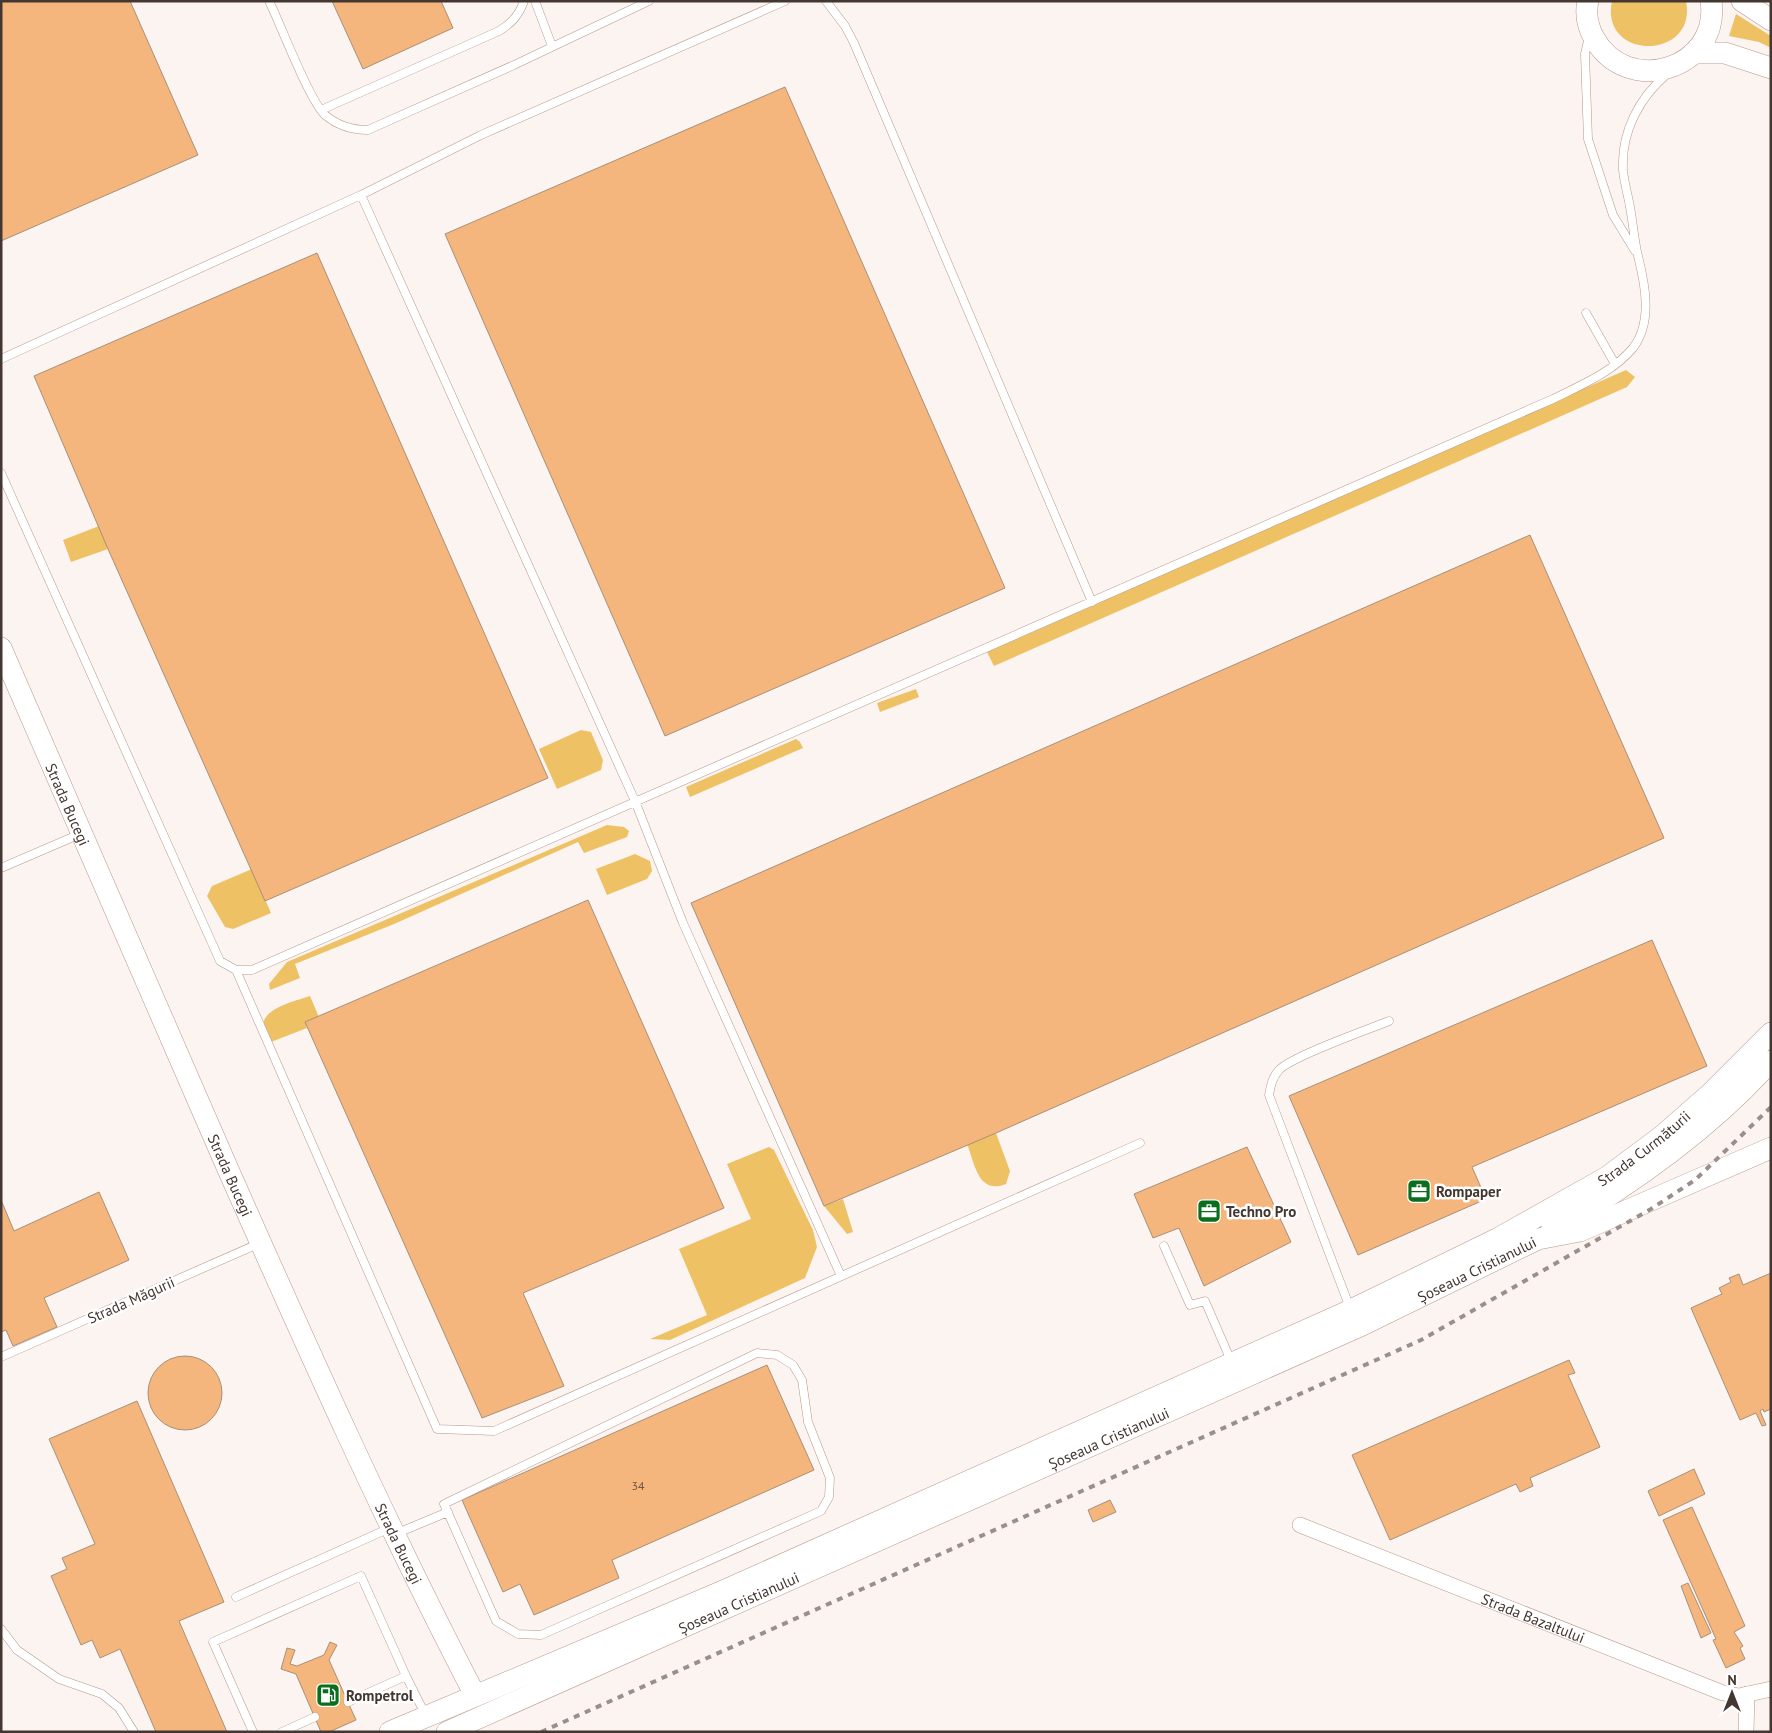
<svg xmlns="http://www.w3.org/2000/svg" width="1772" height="1733" font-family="'PT Sans',sans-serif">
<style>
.green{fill:#eec164}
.building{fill:#f4b67c;stroke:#a98f78}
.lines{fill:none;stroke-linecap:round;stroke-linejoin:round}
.lane-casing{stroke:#b89789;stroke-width:9}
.street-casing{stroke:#b89789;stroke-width:16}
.secondary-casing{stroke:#b89789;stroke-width:22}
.lane{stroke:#fff;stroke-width:8}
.street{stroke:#fff;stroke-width:15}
.secondary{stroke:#fff;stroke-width:21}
.rail{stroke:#9a8f8a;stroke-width:4;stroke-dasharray:6 6;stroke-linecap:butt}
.labels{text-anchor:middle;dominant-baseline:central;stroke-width:5;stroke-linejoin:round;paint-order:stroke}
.number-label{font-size:12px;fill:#705643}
.street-label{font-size:15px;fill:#443630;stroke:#fff}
.poi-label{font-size:15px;font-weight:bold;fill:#443630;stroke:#fff;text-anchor:start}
</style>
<rect width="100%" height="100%" fill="#fcf4f1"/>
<path class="green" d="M 1612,1 L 1686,1 C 1698,61 1599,61 1612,1 Z
M 1736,14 L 1771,36 L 1771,48 L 1759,42 L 1729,36 Z
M 1626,370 L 1635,377 L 1627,387 L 994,666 L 987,652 Z
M 99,526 L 108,549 L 71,562 L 63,540 Z
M 916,689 L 919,697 L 880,712 L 877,703 Z
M 581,730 L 591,732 L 603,760 L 601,770 L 557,789 L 539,749 Z
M 796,739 L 800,742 L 803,748 L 690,797 L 686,787 Z
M 607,825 L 624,827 L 629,831 L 627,837 L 584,853 L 578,842 L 394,924 L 295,964 L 300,978 L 270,990 L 269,984 L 287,962 Z
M 635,854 L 650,861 L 652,871 L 647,879 L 607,895 L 596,869 Z
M 252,869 L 271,913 L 233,929 L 225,927 L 207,896 L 212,886 Z
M 310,996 L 319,1017 L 305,1022 L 307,1028 L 271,1042 C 268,1038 264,1032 263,1028 C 261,1008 296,1001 310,996 Z
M 996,1133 L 1010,1171 L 1006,1184 C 978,1195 975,1164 967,1144 Z
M 769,1147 L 774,1150 L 813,1230 L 817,1247 L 805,1278 L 670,1340 L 650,1339 L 707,1315 L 679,1249 L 751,1219 L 727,1164 Z
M 843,1199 L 853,1232 L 847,1234 L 824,1206 Z"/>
<path class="building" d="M 1,1 L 130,1 L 198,155 L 1,241 Z
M 332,1 L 441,1 L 453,28 L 363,69 Z
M 785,87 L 1005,588 L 665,736 L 445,234 Z
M 317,253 L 548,778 L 265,901 L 108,549 L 34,376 Z
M 1530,535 L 1664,838 L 996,1133 L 824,1206 L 691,903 Z
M 588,900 L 724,1208 L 523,1293 L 564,1386 L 482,1418 L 305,1022 Z
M 1652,940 L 1707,1066 L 1472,1167 L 1486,1199 L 1358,1255 L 1289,1096 Z
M 1247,1147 L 1291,1242 L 1204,1286 L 1179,1228 L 1153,1238 L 1134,1194 Z
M 99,1192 L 129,1260 L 44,1298 L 57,1327 L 13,1346 L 6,1330 L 1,1332 L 1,1200 L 14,1231 Z
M 1771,1273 L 1771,1409 L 1764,1412 L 1763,1409 L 1760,1411 L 1766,1425 L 1762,1426 L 1756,1413 L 1740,1420 L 1691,1308 L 1722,1294 L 1719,1288 L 1731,1282 L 1729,1278 L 1739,1274 L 1743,1285 Z
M148 1393a37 37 0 1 1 74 0a37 37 0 1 1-74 0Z
M 1569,1360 L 1575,1373 L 1568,1375 L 1600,1447 L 1530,1478 L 1533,1486 L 1520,1492 L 1516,1484 L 1390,1540 L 1352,1455 Z
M 767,1365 L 814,1470 L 612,1560 L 619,1578 L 534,1615 L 520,1584 L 503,1592 L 462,1500 Z
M 137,1401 L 224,1602 L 179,1621 L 227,1732 L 156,1732 L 120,1649 L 100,1658 L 92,1640 L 81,1645 L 51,1576 L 67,1569 L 62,1558 L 95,1544 L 49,1439 Z
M 1694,1469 L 1705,1494 L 1659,1516 L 1648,1491 Z
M 1110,1500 L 1116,1512 L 1093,1522 L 1088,1510 Z
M 1692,1507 L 1745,1626 L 1734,1632 L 1743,1646 L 1740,1648 L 1745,1659 L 1726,1668 L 1713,1640 L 1716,1639 L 1663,1520 Z
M 1688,1583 L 1711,1633 L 1701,1638 L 1681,1586 Z
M 330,1642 L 337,1645 L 329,1660 L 356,1720 L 329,1732 L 321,1732 L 296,1674 L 281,1669 L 287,1648 L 295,1650 L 290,1664 L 297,1666 L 324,1655 Z"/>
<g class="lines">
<g class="lane-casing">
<path id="lane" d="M 269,1 C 281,25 309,100 325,115 C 337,125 353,130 368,130 L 514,65 L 649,1
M 535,1 L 552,46
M 826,1 L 845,26 L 854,43 L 1092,602
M 1589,36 L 1585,54 L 1588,139 L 1613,215 L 1635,251
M 321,110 L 499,31 C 512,23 519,15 524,1
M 361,195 L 481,135 L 785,1
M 1586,313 L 1615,364
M 1,359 L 361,195 L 635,801 L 683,923 L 841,1276
M 1,473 L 220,961 L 236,970 L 252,970 L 1553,399 C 1581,385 1613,372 1633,348 C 1653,322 1645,284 1638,256 C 1634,240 1633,223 1630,207 C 1628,195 1624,182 1623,170 C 1621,132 1639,98 1667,74
M 1,868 L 80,834
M 236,970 L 437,1429 L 494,1431 L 1140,1143
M 1164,1246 L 1190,1305 L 1205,1301 L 1232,1363
M 1350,1308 L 1269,1095 C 1271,1085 1272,1078 1279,1070 C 1292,1056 1367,1030 1389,1021
M 757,1353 L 777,1355 L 793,1365 L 802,1380 L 808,1422 L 830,1478 L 829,1497 L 821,1511 L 541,1635 L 518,1634 L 496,1621 L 444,1504 Z
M 1,1357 L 260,1243
M 395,1534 L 448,1512
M 236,1597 L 390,1528
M 1,1629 L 17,1650 L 59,1679 L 102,1694 L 119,1708 L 134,1732
M 348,1702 L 406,1676 L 426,1716
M 253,1732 L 213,1642 L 361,1576 L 406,1676
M 282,1732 L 315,1717"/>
</g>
<g class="street-casing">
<g id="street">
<path id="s1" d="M 1300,1525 L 1723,1693 L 1739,1696 L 1771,1689"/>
<path d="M 1746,1732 L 1747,1694"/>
</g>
</g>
<g class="secondary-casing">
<g id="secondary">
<path d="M 1588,1 C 1585,14 1588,27 1594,38 C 1627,98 1721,69 1711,1"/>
<path d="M 1742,1 L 1771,20"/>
<path d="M 1694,53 L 1725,53 L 1771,68"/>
<path id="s2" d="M 1,648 C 75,822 151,995 227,1167 C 306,1345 385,1523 475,1695"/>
<path d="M 1551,1231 C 1631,1185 1709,1130 1771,1061"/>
<path id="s3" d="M 390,1732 L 721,1592 L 1351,1310 L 1497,1239 L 1607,1177 L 1662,1136 L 1710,1094 L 1771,1033"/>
<path id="s4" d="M 447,1732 L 1358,1327 L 1538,1239 L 1580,1231 L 1771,1148"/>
</g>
</g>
<use href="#lane" class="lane"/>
<use href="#street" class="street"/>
<use href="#secondary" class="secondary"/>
<path class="rail" d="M 541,1732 L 1421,1340 L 1651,1209 L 1695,1180 L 1771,1107"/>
</g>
<defs>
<g id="office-square" transform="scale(1.25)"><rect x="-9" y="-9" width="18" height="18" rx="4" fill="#096e1d" stroke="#fff"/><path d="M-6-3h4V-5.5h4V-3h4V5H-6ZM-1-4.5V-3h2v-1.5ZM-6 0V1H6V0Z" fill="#fff"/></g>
<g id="fuel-square" transform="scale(1.25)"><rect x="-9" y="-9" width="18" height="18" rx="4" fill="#096e1d" stroke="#fff"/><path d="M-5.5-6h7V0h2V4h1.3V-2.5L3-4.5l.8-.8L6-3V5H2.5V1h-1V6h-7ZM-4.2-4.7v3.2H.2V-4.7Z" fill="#fff"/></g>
</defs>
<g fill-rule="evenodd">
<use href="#office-square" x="1419" y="1191"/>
<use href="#office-square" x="1209" y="1211"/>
<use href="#fuel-square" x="328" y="1695"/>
</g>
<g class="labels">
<g class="number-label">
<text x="638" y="1485">34</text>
</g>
<g class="street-label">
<text stroke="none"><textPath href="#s2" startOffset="170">Strada Bucegi</textPath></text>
<text stroke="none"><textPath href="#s3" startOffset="1385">Strada Curmăturii</textPath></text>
<text stroke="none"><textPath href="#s2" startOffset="575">Strada Bucegi</textPath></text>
<text stroke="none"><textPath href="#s4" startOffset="1129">Șoseaua Cristianului</textPath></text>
<text transform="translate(131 1300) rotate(-24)">Strada Măgurii</text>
<text stroke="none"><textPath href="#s4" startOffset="724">Șoseaua Cristianului</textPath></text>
<text stroke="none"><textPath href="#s2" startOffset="980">Strada Bucegi</textPath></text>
<text stroke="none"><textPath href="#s4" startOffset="319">Șoseaua Cristianului</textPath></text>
<text stroke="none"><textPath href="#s1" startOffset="251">Strada Bazaltului</textPath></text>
</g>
<g class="poi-label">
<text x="1436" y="1191">Rompaper</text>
<text x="1226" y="1211">Techno Pro</text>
<text x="346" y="1695">Rompetrol</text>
</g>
</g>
<rect width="1772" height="1733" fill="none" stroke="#443630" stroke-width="5"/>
<g transform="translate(1732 1693)" stroke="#ffffff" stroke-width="4" paint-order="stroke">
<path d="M0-4L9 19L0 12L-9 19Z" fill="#443630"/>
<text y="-8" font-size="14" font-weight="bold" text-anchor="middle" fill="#443630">N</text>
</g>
</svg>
